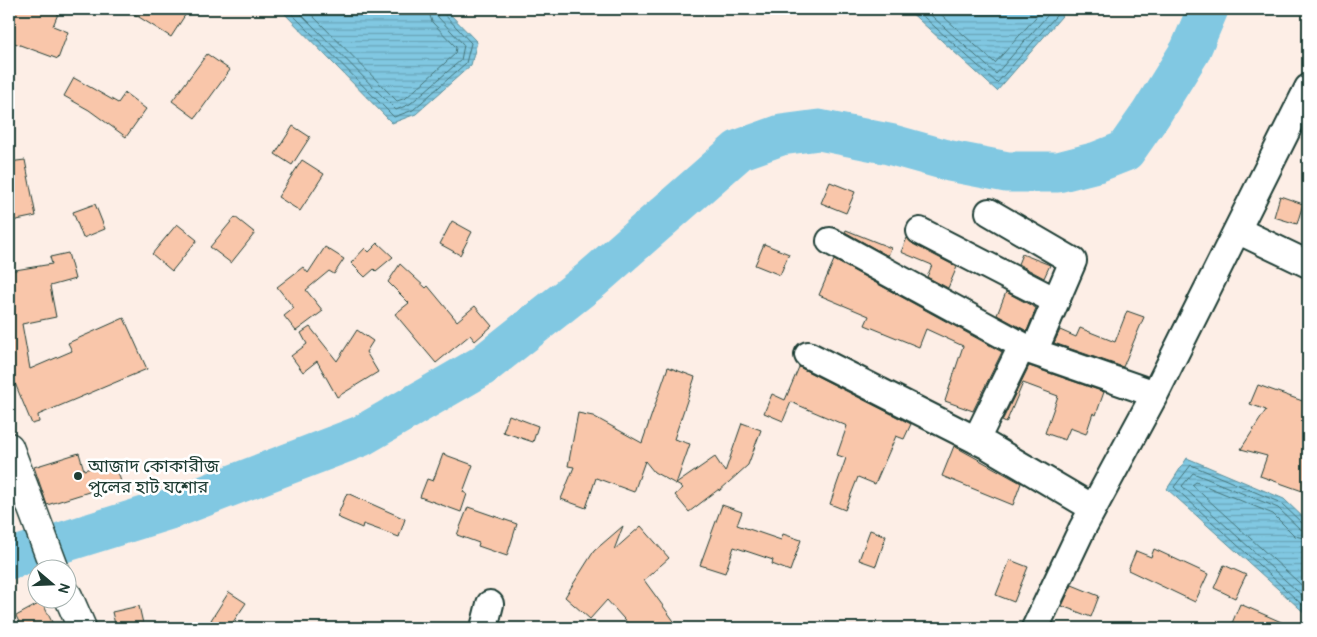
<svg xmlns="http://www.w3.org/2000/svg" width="1317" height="637" font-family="Pangolin,'Noto Sans Bengali',sans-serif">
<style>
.water{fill:url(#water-rules);stroke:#5a909c}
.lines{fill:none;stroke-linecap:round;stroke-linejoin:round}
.shore{stroke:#46757a;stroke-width:1}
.river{stroke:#81c8e2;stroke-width:41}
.building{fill:#f9c6aa;stroke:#1f3d34}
.street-casing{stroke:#1f3d34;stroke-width:30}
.highway-casing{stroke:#1f3d34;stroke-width:31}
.street{stroke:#fff;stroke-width:26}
.highway{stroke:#fff;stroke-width:28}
.poi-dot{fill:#1f3d34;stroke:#fff;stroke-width:2}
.labels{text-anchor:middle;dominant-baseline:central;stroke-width:5;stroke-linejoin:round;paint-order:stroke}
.poi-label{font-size:18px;fill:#1f3d34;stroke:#fff;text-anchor:start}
</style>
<defs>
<pattern id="water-rules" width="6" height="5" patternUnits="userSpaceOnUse" patternTransform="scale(1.25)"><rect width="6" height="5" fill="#81c8e2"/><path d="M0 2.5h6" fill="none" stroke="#69a4b8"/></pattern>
</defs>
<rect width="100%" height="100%" fill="#fdeee6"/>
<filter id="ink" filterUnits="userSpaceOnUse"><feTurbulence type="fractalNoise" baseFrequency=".02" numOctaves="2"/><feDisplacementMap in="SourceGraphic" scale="10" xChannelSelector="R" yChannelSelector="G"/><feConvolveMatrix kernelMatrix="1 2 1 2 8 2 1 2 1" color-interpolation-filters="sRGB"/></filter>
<g filter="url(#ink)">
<path class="water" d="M 280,9 L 445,9 L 477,42 L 471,65 L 416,114 L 392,123 Z
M 907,9 L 1068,9 L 997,91 Z
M 1187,458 L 1284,499 L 1308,522 L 1308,616 L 1167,489 Z"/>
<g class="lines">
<path class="shore" d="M 287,9 L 394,117 L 413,110 L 466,63 L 471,43 L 444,14 L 442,9
M 296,9 L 396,110 L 410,104 L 461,60 L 464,45 L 438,17 L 436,9
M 306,9 L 397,101 L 406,98 L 455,54 L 456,47 L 432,22 L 428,9
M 915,9 L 997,83 L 1062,9
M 924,9 L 996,74 L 1053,9
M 935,9 L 995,63 L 1043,9
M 1308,526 L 1303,524 L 1281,503 L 1191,465 L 1174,487 L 1308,610
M 1308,532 L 1300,529 L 1278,508 L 1193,473 L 1182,486 L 1308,601
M 1308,539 L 1295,536 L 1273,514 L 1196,482 L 1192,485 L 1308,591"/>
<path class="river" d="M 9,559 L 173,508 L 361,436 L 482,366 L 591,280 L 739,150 L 781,135 L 819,130 L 889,144 L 950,161 L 1007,172 L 1058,172 L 1097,162 L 1125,151 L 1151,114 L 1190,51 L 1208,9"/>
</g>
<path class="building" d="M 9,9 L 60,9 L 53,26 L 68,32 L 58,59 L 9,41 Z
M 126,9 L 189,9 L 171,37 Z
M 207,54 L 230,70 L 195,118 L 172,101 Z
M 74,78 L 118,103 L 125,93 L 146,109 L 126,137 L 89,110 L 64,96 Z
M 293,126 L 310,137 L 292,165 L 275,154 Z
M 25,160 L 36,216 L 12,221 L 9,206 L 9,162 Z
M 302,160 L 324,174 L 300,211 L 278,197 Z
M 830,182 L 855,192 L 846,213 L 821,203 Z
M 1280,196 L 1303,204 L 1297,224 L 1274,217 Z
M 95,204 L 105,229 L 83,238 L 73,212 Z
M 235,217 L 255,233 L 231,263 L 210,247 Z
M 452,221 L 472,232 L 460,255 L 440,244 Z
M 177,224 L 197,240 L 172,271 L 152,254 Z
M 846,230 L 891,248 L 888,256 L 845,232 Z
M 907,238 L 913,244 L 957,267 L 948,288 L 927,277 L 932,265 L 901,252 Z
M 378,243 L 393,257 L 376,271 L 374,269 L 365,277 L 351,263 L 365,248 L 369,252 Z
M 764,244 L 789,254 L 780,275 L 755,265 Z
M 325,247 L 344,259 L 334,274 L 329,271 L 306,290 L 323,311 L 296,331 L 284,316 L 294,308 L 277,287 L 303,267 L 308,273 Z
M 68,253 L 75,279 L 50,286 L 56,317 L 22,324 L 30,369 L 72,351 L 68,343 L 124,318 L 147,369 L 38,415 L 39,422 L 32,424 L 9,369 L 9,271 L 52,264 L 50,257 Z
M 1022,254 L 1050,265 L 1044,278 L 1018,264 Z
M 834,260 L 1002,352 L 973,411 L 945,401 L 963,346 L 926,329 L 919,347 L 865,325 L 869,316 L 819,295 Z
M 400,264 L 426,288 L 428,286 L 457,321 L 475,306 L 492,326 L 475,341 L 470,335 L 436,363 L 395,314 L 409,303 L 388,282 Z
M 1006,292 L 1036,308 L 1027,331 L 997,315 Z
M 1127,311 L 1144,317 L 1123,367 L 1054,343 L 1060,330 L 1076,337 L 1080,328 L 1115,342 Z
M 310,327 L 337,361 L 357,330 L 373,341 L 366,352 L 378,372 L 337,397 L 317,361 L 303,372 L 291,356 L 307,344 L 301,333 Z
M 1029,366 L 1104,392 L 1096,415 L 1093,413 L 1086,434 L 1070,428 L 1065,440 L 1045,433 L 1058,396 L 1023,383 L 1006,423 L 1002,421 Z
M 668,367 L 695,377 L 674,439 L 690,444 L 676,484 L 715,457 L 725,472 L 742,423 L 761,430 L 748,465 L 719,491 L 719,489 L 689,512 L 675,495 L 683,488 L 654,472 L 645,461 L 634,492 L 596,478 L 586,508 L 561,499 L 574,467 L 568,466 L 578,413 L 593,416 L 642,443 Z
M 799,367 L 911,424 L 904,439 L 896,436 L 875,484 L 858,477 L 845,510 L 830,504 L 846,458 L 837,455 L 847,426 L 791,402 L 783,421 L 764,413 L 772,394 L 785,400 Z
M 1258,385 L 1308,403 L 1308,493 L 1260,476 L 1267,456 L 1241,449 L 1266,410 L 1250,404 Z
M 509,415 L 538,426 L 533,442 L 503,432 Z
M 954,446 L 1021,483 L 1013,505 L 942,476 Z
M 79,453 L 84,470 L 115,461 L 121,482 L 47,505 L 34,467 Z
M 443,454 L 473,465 L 463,492 L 467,494 L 461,512 L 420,497 L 427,479 L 433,481 Z
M 347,493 L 405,519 L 399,537 L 363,524 L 362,528 L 337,517 Z
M 722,505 L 742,512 L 737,525 L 781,540 L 783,534 L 801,540 L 790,571 L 772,564 L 773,560 L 734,547 L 725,573 L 700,565 Z
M 468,507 L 517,524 L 507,556 L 478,546 L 479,543 L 457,535 Z
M 623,526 L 614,550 L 641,526 L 669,558 L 644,580 L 679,628 L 632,628 L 607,600 L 590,619 L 565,597 L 594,551 Z
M 870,530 L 886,536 L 876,566 L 859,560 Z
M 1154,549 L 1208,574 L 1195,602 L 1128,570 L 1136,551 L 1151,557 Z
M 1010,560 L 1028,567 L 1014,602 L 996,595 Z
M 1224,565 L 1246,575 L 1235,598 L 1214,588 Z
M 1072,585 L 1099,596 L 1091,617 L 1062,606 Z
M 229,592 L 246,603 L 229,628 L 224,628 L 211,620 Z
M 42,602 L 55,628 L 22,628 L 16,616 Z
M 1240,604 L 1295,628 L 1230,628 Z
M 139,606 L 144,628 L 116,628 L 112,612 Z"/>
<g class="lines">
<g class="street-casing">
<path id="street" d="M 989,212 L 1073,261 L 1034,352
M 1237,230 L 1308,264
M 920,231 L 1056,301
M 830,241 L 1034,352 L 1155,394
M 808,355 L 988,446 L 1093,508
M 976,440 L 1022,346
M 484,628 L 490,604
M 1035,628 L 1082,529 L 1155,394 L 1308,88"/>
</g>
<g class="highway-casing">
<path id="highway" d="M 9,447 L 55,570
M 68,596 L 82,628"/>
</g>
<use href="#street" class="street"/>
<use href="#highway" class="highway"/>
</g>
</g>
<circle class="poi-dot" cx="78" cy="476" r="5"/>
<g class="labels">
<g class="poi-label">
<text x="88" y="466">আজাদ কোকারীজ<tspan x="88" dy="21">পুলের হাট যশোর</tspan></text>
</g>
</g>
<rect width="1317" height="637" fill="none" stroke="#fff" stroke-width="30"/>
<rect x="15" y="15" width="1287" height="607" fill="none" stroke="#1f3d34" stroke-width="2" filter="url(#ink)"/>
<g transform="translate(52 584) rotate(109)"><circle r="24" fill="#ffffff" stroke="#a5b1ae"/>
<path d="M0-4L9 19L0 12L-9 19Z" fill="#1f3d34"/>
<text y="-8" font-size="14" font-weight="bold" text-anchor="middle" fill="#1f3d34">N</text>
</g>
</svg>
